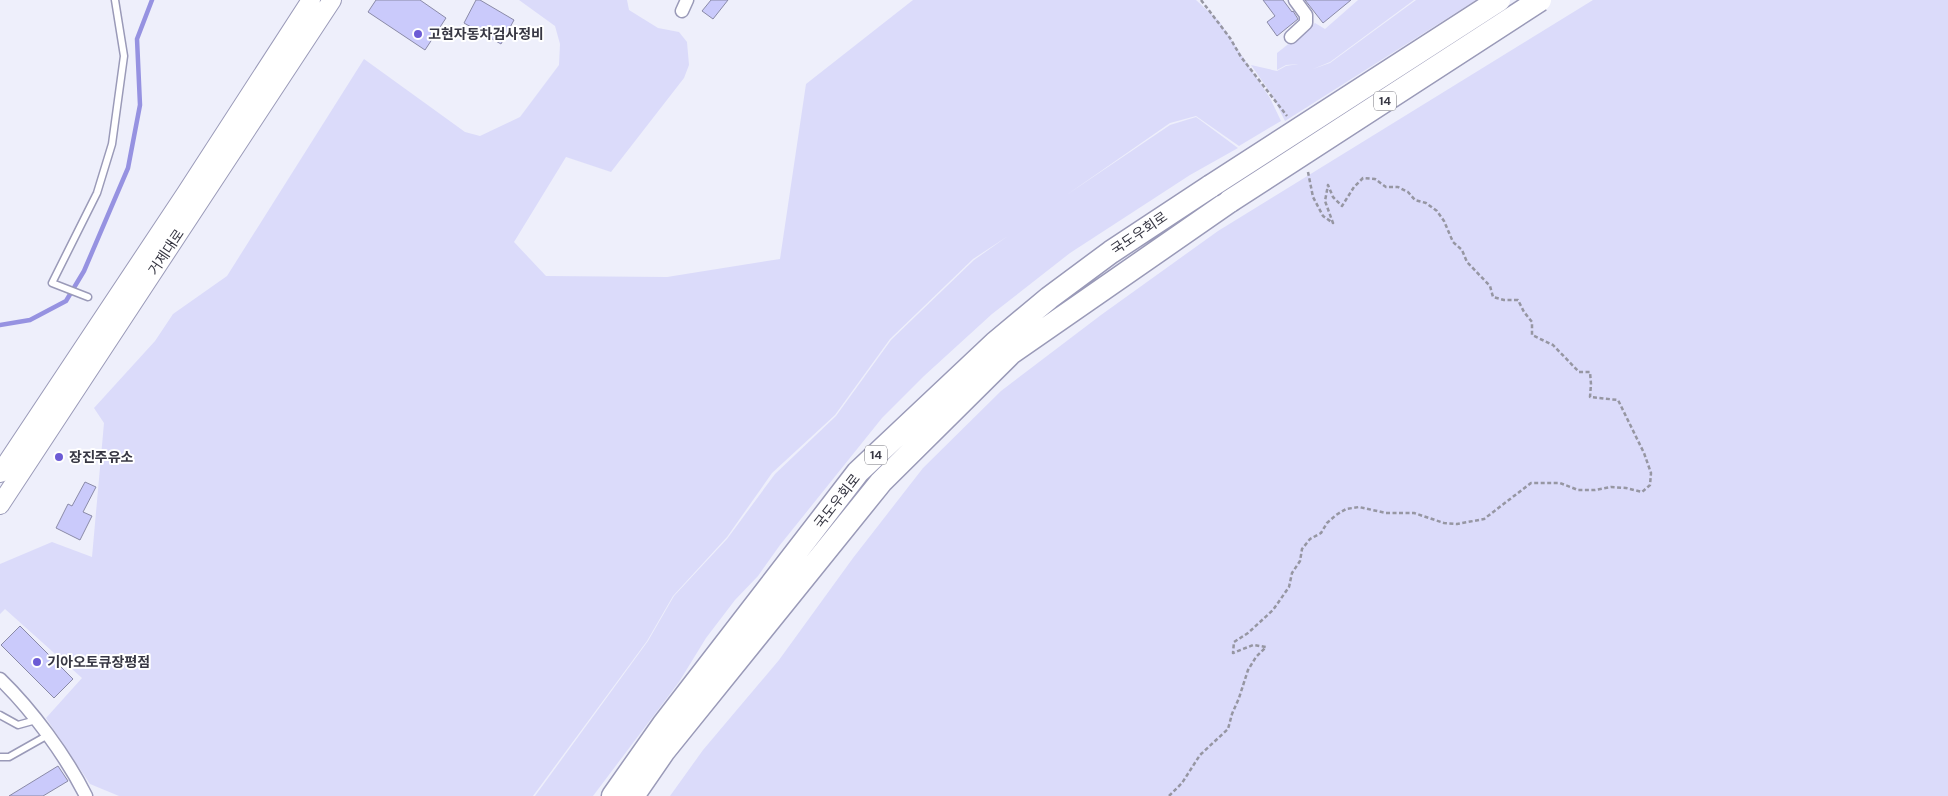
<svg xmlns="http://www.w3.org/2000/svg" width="1948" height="796" font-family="'DM Sans','Noto Sans KR',sans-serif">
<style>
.green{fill:#dbdbfa}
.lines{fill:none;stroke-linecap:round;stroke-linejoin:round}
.stream{stroke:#9692e1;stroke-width:4.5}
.building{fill:#cacafb;stroke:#8a8aa7}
.lane-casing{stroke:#9a9ab8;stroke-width:9}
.street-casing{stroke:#9a9ab8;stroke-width:15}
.secondary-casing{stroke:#9a9ab8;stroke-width:20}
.highway-casing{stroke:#9a9ab8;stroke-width:25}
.path{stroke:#9696a2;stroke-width:2.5;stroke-dasharray:4 2.5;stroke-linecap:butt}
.lane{stroke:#fff;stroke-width:6}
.street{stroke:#fff;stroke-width:12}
.secondary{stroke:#fff;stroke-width:18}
.highway{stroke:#fff;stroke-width:22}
.highway-bridge-casing{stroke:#9a9ab8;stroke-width:25;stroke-linecap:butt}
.highway-bridge{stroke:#fff;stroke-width:22}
.poi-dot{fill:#6c5bd5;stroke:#fff;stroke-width:2}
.labels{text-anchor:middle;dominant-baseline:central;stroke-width:4;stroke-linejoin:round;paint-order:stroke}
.shield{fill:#fff;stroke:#73737b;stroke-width:1}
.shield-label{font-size:12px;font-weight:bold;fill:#373743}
.poi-label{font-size:14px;font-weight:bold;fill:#373743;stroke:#fff;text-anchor:start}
.street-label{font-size:14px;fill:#373743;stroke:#fff}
</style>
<rect width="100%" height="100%" fill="#eeeffb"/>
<path class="green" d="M 519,0 L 627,0 L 629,10 L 658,28 L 679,32 L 687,42 L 689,65 L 684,78 L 611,172 L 566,157 L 514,242 L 546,276 L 667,277 L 780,259 L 806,84 L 913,0 L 1196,0 L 1219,21 L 1270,98 L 1281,121 L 1239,146 L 1196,116 L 1170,123 L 1065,196 L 1170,125 L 1196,117 L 1238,148 L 1190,175 L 1070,253 L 992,314 L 924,376 L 882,418 L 780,545 L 758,576 L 735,600 L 706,638 L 679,682 L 593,796 L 535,796 L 648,641 L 674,596 L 727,539 L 775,474 L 836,416 L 891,340 L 974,260 L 1008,236 L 973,259 L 890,339 L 835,415 L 772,473 L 727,537 L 673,596 L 647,641 L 533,796 L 119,796 L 90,784 L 46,718 L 82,678 L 5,609 L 0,614 L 0,564 L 52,542 L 92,557 L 104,423 L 94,408 L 155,341 L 173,314 L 227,276 L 364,59 L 465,132 L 480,136 L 520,117 L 559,65 L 560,44 L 555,26 Z
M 1358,0 L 1414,0 L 1330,62 L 1313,69 L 1330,63 L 1416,0 L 1476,0 L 1285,121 L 1272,95 L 1251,65 L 1277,71 L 1286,66 L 1298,64 L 1286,65 L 1277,70 L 1277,53 L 1315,23 L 1325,29 Z
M 1593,0 L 1948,0 L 1948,796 L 670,796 L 703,750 L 779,660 L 853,558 L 923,468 L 1001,391 L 1101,315 L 1218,231 Z"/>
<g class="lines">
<path class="stream" d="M 0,325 L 30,320 L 66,301 L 84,271 L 128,168 L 140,105 L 137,39 L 152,0"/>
</g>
<path class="building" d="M 376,0 L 420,0 L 446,18 L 425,50 L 368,12 Z
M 476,0 L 480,0 L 514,20 L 501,44 L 464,23 Z
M 711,0 L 728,0 L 713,19 L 702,11 Z
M 1263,0 L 1283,0 L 1292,12 L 1293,11 L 1298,19 L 1277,36 L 1267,22 L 1275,16 Z
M 1305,0 L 1351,0 L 1323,23 Z
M 85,482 L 96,487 L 83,512 L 92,516 L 80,540 L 56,528 L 68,504 L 72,506 Z
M 20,626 L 73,679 L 54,698 L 1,645 Z
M 58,766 L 68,781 L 43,796 L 9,796 Z"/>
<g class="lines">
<g class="lane-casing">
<path id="lane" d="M 88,297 L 52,283 L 97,193 L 112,144 L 124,56 L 115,0
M 0,715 L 18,725 L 36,720
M 0,757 L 9,757 L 48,735"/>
</g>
<g class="street-casing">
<path id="street" d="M 682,11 L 687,0
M 1291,37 L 1306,23 L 1306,15 L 1295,0
M 0,679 C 32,710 66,756 86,796"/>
</g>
<g class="secondary-casing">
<path id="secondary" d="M 0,473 L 186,193 L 311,0
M 0,505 L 332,0"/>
</g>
<g class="highway-casing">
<path id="highway" d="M 613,796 L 663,725 L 858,472 L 995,343 L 1049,298 L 1111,252 L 1211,186
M 633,796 L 664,751 L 881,482 L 1011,353 L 1230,201"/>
</g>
<path class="path" d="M 1201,0 L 1230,38 L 1241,57 L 1287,116
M 1169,796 L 1182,783 L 1200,755 L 1228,729 L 1232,714 L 1239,698 L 1248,670 L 1256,657 L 1266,647 L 1253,645 L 1233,653 L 1234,642 L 1248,633 L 1273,610 L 1289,587 L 1292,573 L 1300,561 L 1302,549 L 1310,539 L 1321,533 L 1327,523 L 1336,515 L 1346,509 L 1359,507 L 1386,513 L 1414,513 L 1444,523 L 1457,524 L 1484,519 L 1531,483 L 1560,483 L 1578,490 L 1595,490 L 1611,487 L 1626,488 L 1642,492 L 1650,485 L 1651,473 L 1644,453 L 1618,400 L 1590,397 L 1591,384 L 1590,372 L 1579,372 L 1553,345 L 1532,335 L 1532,322 L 1524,312 L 1518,300 L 1504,300 L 1493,297 L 1490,286 L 1467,262 L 1462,250 L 1453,242 L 1444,221 L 1437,211 L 1426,203 L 1415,200 L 1408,192 L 1398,187 L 1386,187 L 1375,179 L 1363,178 L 1354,187 L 1342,206 L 1333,197 L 1328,185 L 1325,201 L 1333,223 L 1323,216 L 1313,197 L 1308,172"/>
<use href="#lane" class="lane"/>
<use href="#street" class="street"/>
<use href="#secondary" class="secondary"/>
<use href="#highway" class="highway"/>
<g class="highway-bridge-casing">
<path id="highway-bridge" d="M 1211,186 L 1499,0
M 1230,201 L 1540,0"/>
</g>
<use href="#highway-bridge" class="highway-bridge"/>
</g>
<g class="poi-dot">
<circle cx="418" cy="34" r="5"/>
<circle cx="59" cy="457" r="5"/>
<circle cx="37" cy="662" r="5"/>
</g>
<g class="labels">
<g class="shield">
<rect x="1374" y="91.5" width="22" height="19" rx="4"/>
<rect x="865" y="445.5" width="22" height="19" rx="4"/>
</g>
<g class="shield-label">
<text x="1385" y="101">14</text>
<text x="876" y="455">14</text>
</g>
<g class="poi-label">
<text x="428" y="34">고현자동차검사정비</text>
<text x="69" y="457">장진주유소</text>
<text x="47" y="662">기아오토큐장평점</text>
</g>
<g class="street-label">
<text transform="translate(1139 233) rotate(-34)">국도우회로</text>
<text transform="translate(166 252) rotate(-56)">거제대로</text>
<text transform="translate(837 501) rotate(-52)">국도우회로</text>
</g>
</g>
</svg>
